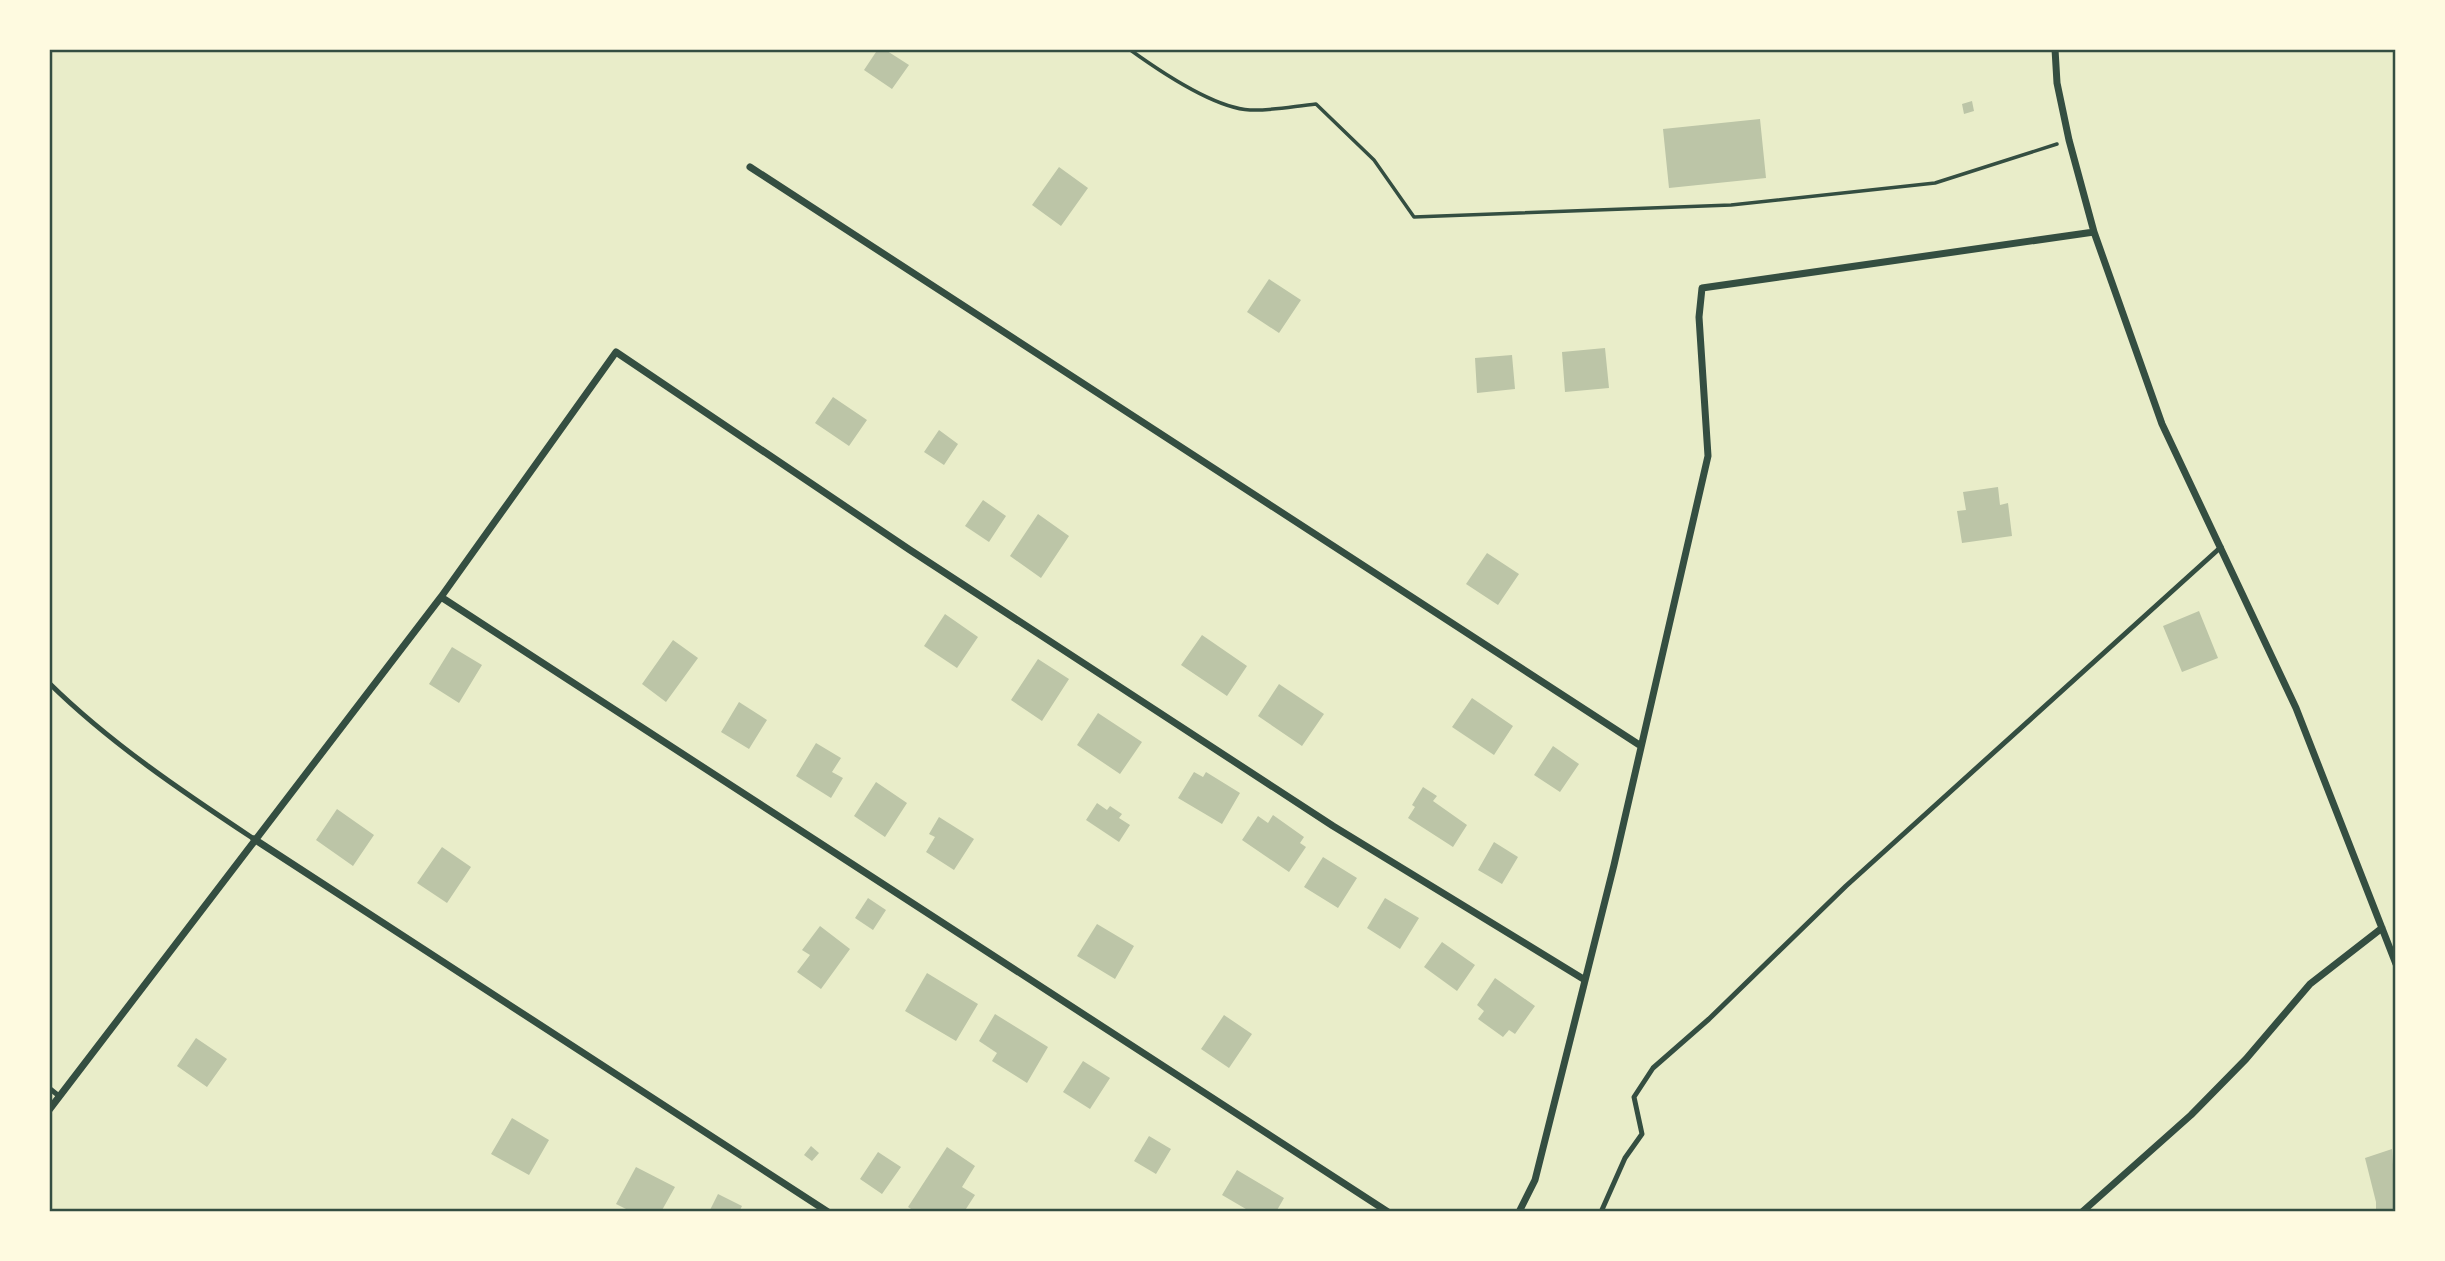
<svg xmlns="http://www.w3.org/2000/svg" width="2445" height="1261" font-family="'Golos Text',sans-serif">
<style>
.building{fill:#bcc5a7}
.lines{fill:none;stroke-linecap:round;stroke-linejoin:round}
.path{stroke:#344e41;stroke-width:3.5}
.service{stroke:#344e41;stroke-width:5}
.minor{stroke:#344e41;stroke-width:7}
.neatline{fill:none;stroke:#344e41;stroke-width:2.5}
</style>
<rect width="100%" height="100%" fill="#e9edc9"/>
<path class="building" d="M 878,49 L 884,49 L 909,65 L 892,89 L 864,70 Z
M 1972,101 L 1974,111 L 1964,114 L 1962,104 Z
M 1760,119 L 1766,178 L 1669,188 L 1663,129 Z
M 1059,167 L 1088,188 L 1061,226 L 1032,205 Z
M 1269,279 L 1301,300 L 1279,333 L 1247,312 Z
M 1605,348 L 1609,388 L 1565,392 L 1562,352 Z
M 1512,355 L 1515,389 L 1477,393 L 1475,358 Z
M 833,397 L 867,420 L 849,446 L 815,423 Z
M 939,430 L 958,444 L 944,465 L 924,452 Z
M 1998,487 L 2000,505 L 2008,503 L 2012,536 L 1962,543 L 1957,511 L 1966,510 L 1963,492 Z
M 983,500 L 1006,516 L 989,542 L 965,526 Z
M 1038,514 L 1069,536 L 1041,578 L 1010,556 Z
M 1487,553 L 1519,574 L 1498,605 L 1466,584 Z
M 2199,611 L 2218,658 L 2182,672 L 2163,626 Z
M 945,614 L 978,637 L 957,668 L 924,646 Z
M 1202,635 L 1247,666 L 1227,696 L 1181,665 Z
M 673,640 L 698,658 L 666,702 L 642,684 Z
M 452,647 L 482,665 L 459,703 L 429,684 Z
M 1038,659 L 1069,679 L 1042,721 L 1011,700 Z
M 1279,684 L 1324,714 L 1302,746 L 1258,716 Z
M 1472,698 L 1513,726 L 1494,755 L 1452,727 Z
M 739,702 L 767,720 L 749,749 L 721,732 Z
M 1098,713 L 1142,742 L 1120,774 L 1077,745 Z
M 816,743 L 841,758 L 832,772 L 843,778 L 831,798 L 796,776 Z
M 1553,746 L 1579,764 L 1560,792 L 1534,775 Z
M 1194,772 L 1203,777 L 1206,772 L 1240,793 L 1222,824 L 1178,798 Z
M 876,782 L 907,803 L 885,837 L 854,816 Z
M 1423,787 L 1437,796 L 1433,801 L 1467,825 L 1453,847 L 1408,818 L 1415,807 L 1412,805 Z
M 1097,803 L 1107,810 L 1110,806 L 1122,814 L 1119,818 L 1130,825 L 1119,842 L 1086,820 Z
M 337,809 L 374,835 L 353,866 L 316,840 Z
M 1273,815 L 1304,837 L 1300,843 L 1306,847 L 1289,872 L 1242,840 L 1258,816 L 1268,823 Z
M 939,817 L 974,839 L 954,870 L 926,852 L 935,837 L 929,834 Z
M 1494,842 L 1518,857 L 1502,884 L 1478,870 Z
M 442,847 L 471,867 L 447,903 L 417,883 Z
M 1323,857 L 1357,878 L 1338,908 L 1304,887 Z
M 868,898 L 886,910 L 873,930 L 855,918 Z
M 1385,898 L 1419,918 L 1400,949 L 1367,928 Z
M 1097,924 L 1134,946 L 1115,979 L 1077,956 Z
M 820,926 L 850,949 L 821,989 L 797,972 L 810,955 L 802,950 Z
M 1442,942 L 1475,965 L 1457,991 L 1424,967 Z
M 927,973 L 978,1004 L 956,1041 L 905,1011 Z
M 1495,978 L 1535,1006 L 1515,1034 L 1509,1030 L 1503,1037 L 1478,1019 L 1484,1011 L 1477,1005 Z
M 995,1014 L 1048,1047 L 1027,1083 L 992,1061 L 997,1053 L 979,1041 Z
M 1224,1015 L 1252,1034 L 1229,1068 L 1201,1049 Z
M 196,1038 L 227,1059 L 207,1087 L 177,1066 Z
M 1083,1061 L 1110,1078 L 1090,1109 L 1063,1092 Z
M 512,1118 L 549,1140 L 529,1175 L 491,1154 Z
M 1149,1136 L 1171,1149 L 1156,1174 L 1134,1161 Z
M 811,1146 L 819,1153 L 812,1161 L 804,1155 Z
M 947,1147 L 975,1166 L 962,1187 L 975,1195 L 964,1212 L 916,1212 L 908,1207 Z
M 2392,1149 L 2396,1212 L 2376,1212 L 2376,1202 L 2365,1158 Z
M 878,1152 L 901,1167 L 882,1194 L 860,1179 Z
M 636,1167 L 675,1187 L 661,1212 L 632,1212 L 616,1204 Z
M 1237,1170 L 1284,1198 L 1276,1212 L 1251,1212 L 1222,1195 Z
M 718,1194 L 742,1206 L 739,1212 L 709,1212 Z"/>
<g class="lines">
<path class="path" d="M 1129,49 C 1158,70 1214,108 1250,110 C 1271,111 1295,106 1316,104 L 1374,160 L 1414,217 L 1731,205 L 1935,183 L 2057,144"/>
<path class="service" d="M 49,683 C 110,743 183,792 254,839
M 49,1088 L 59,1096
M 1601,1212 L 1625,1158 L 1642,1134 L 1634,1097 L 1653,1068 L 1709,1019 L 1846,886 L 2221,547"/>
<path class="minor" d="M 2055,49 L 2057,83 L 2069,140 L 2094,232 L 2162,424 L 2296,708 L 2396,964
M 750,167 L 1641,746
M 441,597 L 1388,1212
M 254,839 L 828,1212
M 49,1110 L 441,597 L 616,352 L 910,550 L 1333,826 L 1585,980
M 1519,1212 L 1535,1180 L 1614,865 L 1708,456 L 1699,317 L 1702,288 L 2094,232
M 2082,1212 L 2191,1115 L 2246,1059 L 2310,984 L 2382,928"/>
</g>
<rect width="2445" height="1261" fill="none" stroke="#fefae0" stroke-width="102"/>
<rect x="51" y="51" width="2343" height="1159" class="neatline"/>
</svg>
